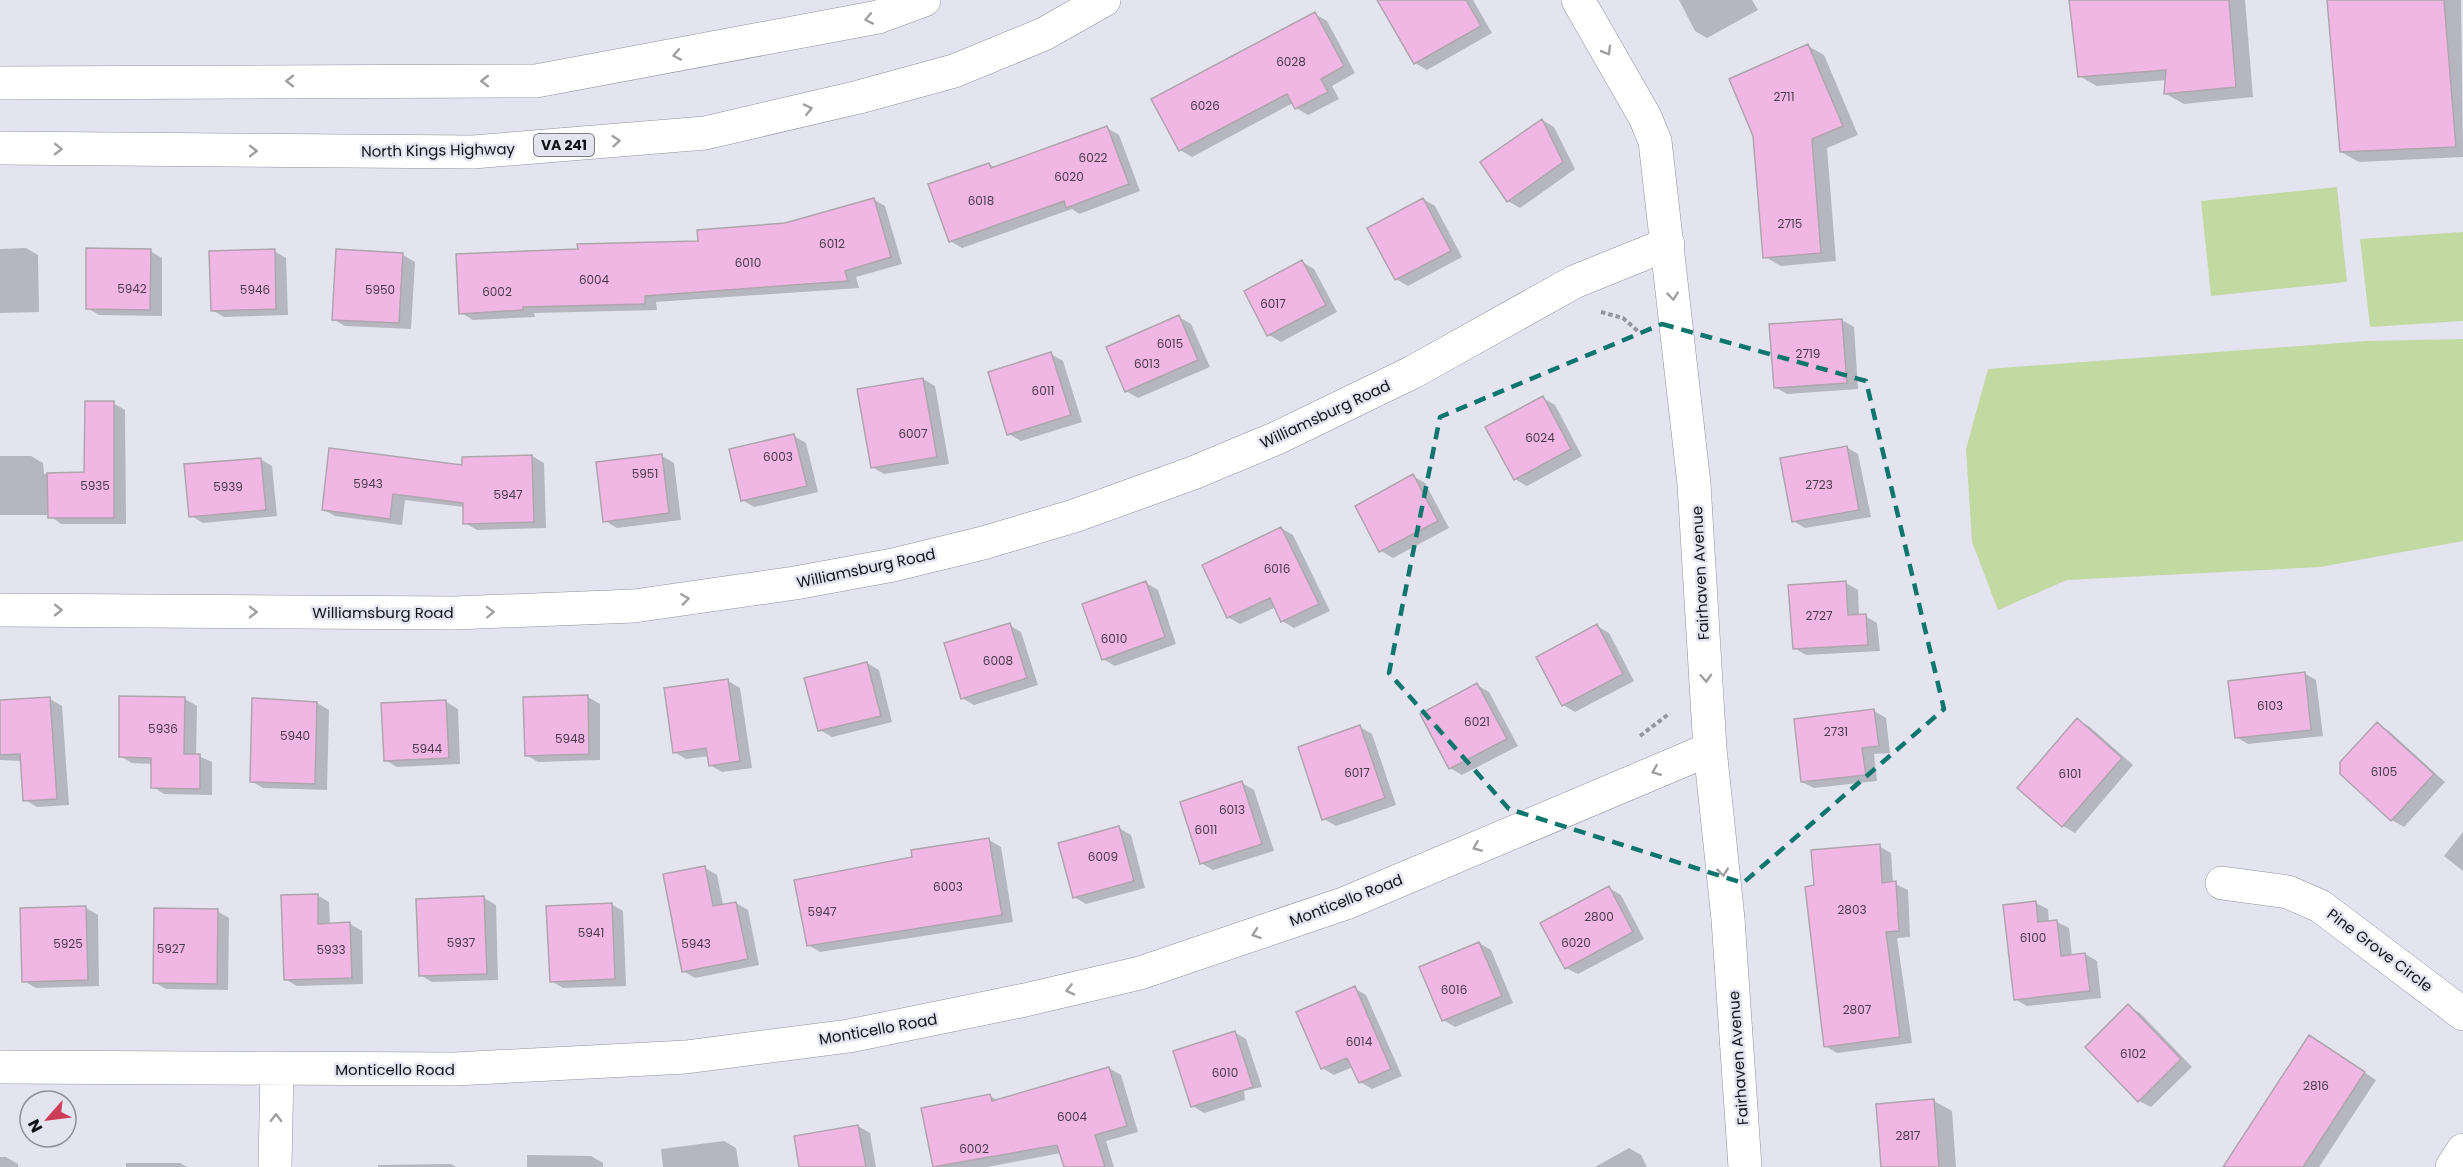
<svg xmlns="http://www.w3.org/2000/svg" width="2463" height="1167" font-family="Poppins,sans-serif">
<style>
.green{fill:#c2d9a2}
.shadow{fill:#0003}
.building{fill:#f0b7e5;stroke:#afa5ad;stroke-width:1.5}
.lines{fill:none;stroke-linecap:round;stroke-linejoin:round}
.street-casing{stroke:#91919c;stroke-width:34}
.primary-casing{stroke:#91919c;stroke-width:34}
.path{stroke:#95959f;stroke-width:4;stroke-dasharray:4.5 3;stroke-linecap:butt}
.street{stroke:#fff;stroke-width:33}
.primary{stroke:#fff;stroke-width:33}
.oneway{stroke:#a0a0a2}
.marked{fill:none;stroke:#0f766e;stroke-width:4.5;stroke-dasharray:12 8;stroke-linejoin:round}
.labels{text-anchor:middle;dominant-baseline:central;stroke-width:5;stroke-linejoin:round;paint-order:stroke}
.number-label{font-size:12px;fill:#4a3b4a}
.shield{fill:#e4e4f1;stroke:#515158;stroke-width:1.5}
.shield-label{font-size:14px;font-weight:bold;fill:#121217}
.street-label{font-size:15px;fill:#121217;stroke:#e4e4f1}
</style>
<rect width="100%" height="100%" fill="#e4e4f1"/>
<path class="green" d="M 2337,187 L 2347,282 L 2211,296 L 2201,201 Z
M 2463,232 L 2463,321 L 2370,327 L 2360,239 Z
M 2463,339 L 2463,541 L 2320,567 L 2067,580 L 1998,610 L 1972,542 L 1966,449 L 1988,369 L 2366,341 Z"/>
<path class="shadow" d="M 1378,0 L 1473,0 L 1492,33 L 1427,70 L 1415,63 Z
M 1679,0 L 1752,0 L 1758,10 L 1707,38 L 1695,31 Z
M 2071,0 L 2245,0 L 2253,97 L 2184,104 L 2166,94 L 2167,80 L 2097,86 L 2079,76 Z
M 2329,0 L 2461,0 L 2463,157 L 2359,162 L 2341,152 Z
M 1315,14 L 1327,21 L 1355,73 L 1332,86 L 1339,99 L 1308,115 L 1296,108 L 1293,103 L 1192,157 L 1180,150 Z
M 1808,46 L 1824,55 L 1858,135 L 1827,148 L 1836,261 L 1781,266 L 1765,257 L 1755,135 Z
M 1542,120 L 1554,127 L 1575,169 L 1520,208 L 1508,201 Z
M 1107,128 L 1119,135 L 1140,191 L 1079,214 L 1072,209 L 962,248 L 950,241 L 989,164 L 996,168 Z
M 873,199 L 885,206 L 902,264 L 856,277 L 859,288 L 656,302 L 657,310 L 534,313 L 535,317 L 473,320 L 461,313 L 579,250 L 700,242 L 785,225 Z
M 1423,199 L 1435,206 L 1462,257 L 1408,286 L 1396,279 Z
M 26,248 L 38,255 L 39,312 L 0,313 L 0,249 Z
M 150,251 L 162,258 L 162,316 L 99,315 L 87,308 Z
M 274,251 L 286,258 L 288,315 L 224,317 L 212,310 Z
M 403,255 L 415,262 L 411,329 L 345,326 L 333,319 Z
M 1302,262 L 1314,269 L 1337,312 L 1281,342 L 1269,335 Z
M 1179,317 L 1191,324 L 1210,367 L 1138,398 L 1126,391 Z
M 1842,320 L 1854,327 L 1858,389 L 1787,394 L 1775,387 Z
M 1051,354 L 1063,361 L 1082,422 L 1021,441 L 1009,434 Z
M 923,379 L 935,386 L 949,464 L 884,474 L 872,467 Z
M 1543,398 L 1555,405 L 1582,456 L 1527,486 L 1515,479 Z
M 113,403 L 125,410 L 126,524 L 61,524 L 49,515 L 0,515 L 0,456 L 31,456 L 43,463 L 44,474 L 85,474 Z
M 794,436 L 806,443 L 818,492 L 754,507 L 742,500 Z
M 1846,447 L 1858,454 L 1871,517 L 1805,528 L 1793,521 Z
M 532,456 L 544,463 L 546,528 L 477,530 L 465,523 L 464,507 L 405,500 L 402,525 L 335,516 L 324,510 L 463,467 Z
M 662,456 L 674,463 L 681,520 L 617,528 L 605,521 Z
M 260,459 L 272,466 L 277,516 L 203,523 L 191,516 Z
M 1413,476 L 1425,483 L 1449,528 L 1393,558 L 1381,551 L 1357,506 Z
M 1281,528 L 1293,535 L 1330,611 L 1294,628 L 1282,621 L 1276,607 L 1240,624 L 1228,617 Z
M 1146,583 L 1158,590 L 1176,644 L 1115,666 L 1103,659 Z
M 1846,583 L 1858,590 L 1859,616 L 1865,616 L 1877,623 L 1880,651 L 1806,655 L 1794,648 Z
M 1009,625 L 1021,632 L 1038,685 L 974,705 L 962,698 Z
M 1597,626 L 1609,633 L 1634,681 L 1575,712 L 1563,705 L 1538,657 Z
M 867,663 L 879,670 L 892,722 L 832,737 L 820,730 Z
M 2304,673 L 2316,680 L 2323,736 L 2248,744 L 2236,737 Z
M 728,681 L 740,688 L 752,768 L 722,772 L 710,765 L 709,756 L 686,759 L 674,752 Z
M 1477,685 L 1489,692 L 1518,746 L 1462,775 L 1450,768 L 1422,715 Z
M 588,697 L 600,704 L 600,760 L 538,762 L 526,755 Z
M 50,699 L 62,706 L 69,805 L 37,807 L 25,800 L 22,761 L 0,760 L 0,702 Z
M 185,699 L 197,706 L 196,755 L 212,762 L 212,795 L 164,794 L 153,787 L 153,764 L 132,763 L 120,756 Z
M 446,702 L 458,709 L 460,764 L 397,767 L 385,760 Z
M 317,703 L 329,710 L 327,790 L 263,788 L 251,781 Z
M 1874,711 L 1886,718 L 1890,753 L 1874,754 L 1877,781 L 1814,788 L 1802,782 Z
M 2078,720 L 2090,727 L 2133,765 L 2075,833 L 2063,826 L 2020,788 Z
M 2377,724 L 2389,731 L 2445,782 L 2404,827 L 2392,820 L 2342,773 Z
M 1360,727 L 1372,734 L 1396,805 L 1336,826 L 1324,819 Z
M 1242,783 L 1254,790 L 1274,851 L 1213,870 L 1201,863 Z
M 1119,828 L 1131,835 L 1145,888 L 1086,904 L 1074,897 Z
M 2463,832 L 2463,871 L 2444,856 Z
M 989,840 L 1001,847 L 1013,922 L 820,952 L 808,945 L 914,858 Z
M 1879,846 L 1891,853 L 1893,883 L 1908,890 L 1910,937 L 1897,938 L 1912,1043 L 1837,1053 L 1825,1046 L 1816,887 Z
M 705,868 L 717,875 L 723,905 L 736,903 L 748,910 L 759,965 L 695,978 L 683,971 Z
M 1609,888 L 1621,895 L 1644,939 L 1578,974 L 1566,968 Z
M 317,895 L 329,902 L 330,925 L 350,924 L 362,931 L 363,984 L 297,986 L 285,979 Z
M 484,898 L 496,905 L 498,980 L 432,982 L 420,975 Z
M 2036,903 L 2048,909 L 2049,922 L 2057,922 L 2069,928 L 2072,956 L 2085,954 L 2097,961 L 2101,998 L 2027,1006 L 2015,999 Z
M 611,904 L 623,911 L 626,986 L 563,988 L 551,981 Z
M 86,908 L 98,915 L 99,986 L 36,988 L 24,981 Z
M 217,911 L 229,918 L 228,990 L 166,989 L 154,982 Z
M 1479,943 L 1491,950 L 1513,1003 L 1455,1027 L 1443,1020 Z
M 1354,988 L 1366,995 L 1402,1076 L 1372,1089 L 1360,1082 L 1353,1067 L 1334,1075 L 1322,1068 Z
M 2128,1006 L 2140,1013 L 2192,1067 L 2151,1107 L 2139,1101 Z
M 1234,1032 L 1246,1039 L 1262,1087 L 1244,1091 L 1245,1100 L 1204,1113 L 1192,1106 Z
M 2321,1044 L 2376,1080 L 2319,1167 L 2227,1167 Z
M 1109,1068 L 1121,1075 L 1138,1132 L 1106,1141 L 1114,1167 L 1065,1167 L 1061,1153 L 987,1167 L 934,1167 L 922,1109 L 990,1096 L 999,1101 Z
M 1934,1101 L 1952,1111 L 1956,1167 L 1883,1167 Z
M 858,1126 L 870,1133 L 876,1167 L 800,1167 Z
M 724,1141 L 736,1148 L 739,1167 L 663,1167 L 661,1149 Z
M 1629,1148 L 1641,1155 L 1647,1167 L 1595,1167 Z
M 527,1155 L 591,1156 L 603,1163 L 603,1167 L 527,1167 Z
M 0,1157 L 6,1157 L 18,1164 L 18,1167 L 0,1167 Z
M 126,1163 L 180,1163 L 187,1167 L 126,1167 Z
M 451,1164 L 456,1167 L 378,1167 L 378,1165 Z"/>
<path class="building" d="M 1377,0 L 1466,0 L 1481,26 L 1414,64 Z
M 2069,0 L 2229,0 L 2236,87 L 2164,94 L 2166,70 L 2078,77 Z
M 2327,0 L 2444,0 L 2456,147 L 2340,152 Z
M 1315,12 L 1344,66 L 1321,79 L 1328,92 L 1295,109 L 1287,94 L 1179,151 L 1151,99 Z
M 1808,44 L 1843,126 L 1812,139 L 1821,253 L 1763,258 L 1753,136 L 1729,79 Z
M 1542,119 L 1563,162 L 1507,202 L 1480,162 Z
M 1107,126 L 1129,184 L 1066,208 L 1064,201 L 949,242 L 928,184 L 989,163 L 991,168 Z
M 874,198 L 891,257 L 845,271 L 848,281 L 645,296 L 645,304 L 523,307 L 523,310 L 459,314 L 456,254 L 578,249 L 577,244 L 698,241 L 697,230 L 785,223 Z
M 1423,198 L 1451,251 L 1395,280 L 1367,228 Z
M 86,248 L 151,249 L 150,310 L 86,309 Z
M 275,249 L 276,309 L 211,311 L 209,251 Z
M 336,249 L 403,253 L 399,323 L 332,320 Z
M 1302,260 L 1326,305 L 1267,336 L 1244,291 Z
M 1179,315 L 1198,360 L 1125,392 L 1106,347 Z
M 1842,319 L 1847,383 L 1774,388 L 1769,324 Z
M 1051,352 L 1071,415 L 1007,435 L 988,372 Z
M 923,378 L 937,457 L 871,468 L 857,389 Z
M 1543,396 L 1571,449 L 1514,480 L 1485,427 Z
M 85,401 L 114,401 L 114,518 L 48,518 L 47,473 L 84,472 Z
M 794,434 L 807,486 L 741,501 L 729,449 Z
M 1847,446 L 1859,510 L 1792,522 L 1780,458 Z
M 329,448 L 462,465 L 462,457 L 532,455 L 534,522 L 463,524 L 463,503 L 393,494 L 390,519 L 322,510 Z
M 662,454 L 669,513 L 603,522 L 596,462 Z
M 261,458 L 266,510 L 189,517 L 184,464 Z
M 1413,474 L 1438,521 L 1379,552 L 1355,506 Z
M 1281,527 L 1319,604 L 1281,622 L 1270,598 L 1227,618 L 1202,565 Z
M 1146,581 L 1165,637 L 1102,660 L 1082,604 Z
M 1846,581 L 1848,615 L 1866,614 L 1868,645 L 1793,649 L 1788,585 Z
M 1010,623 L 1027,678 L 961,699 L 944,643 Z
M 1597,624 L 1623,674 L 1562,706 L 1536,657 Z
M 867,662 L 881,716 L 818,731 L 804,678 Z
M 2305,672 L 2311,730 L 2235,738 L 2228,681 Z
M 728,679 L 740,761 L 709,766 L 706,748 L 673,753 L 664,688 Z
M 1477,683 L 1507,739 L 1449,769 L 1420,714 Z
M 588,695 L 589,754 L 525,756 L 523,697 Z
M 119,696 L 185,697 L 184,754 L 200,754 L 200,789 L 151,788 L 151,758 L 119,757 Z
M 50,697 L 57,799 L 23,801 L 20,754 L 0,755 L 0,700 Z
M 252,698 L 317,702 L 315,784 L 250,782 Z
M 446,700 L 449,758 L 384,761 L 381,703 Z
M 1874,709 L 1879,746 L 1862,748 L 1866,775 L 1801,782 L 1794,719 Z
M 2077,718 L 2122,758 L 2062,827 L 2017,788 Z
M 2377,722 L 2434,774 L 2391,821 L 2340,774 L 2340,762 Z
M 1360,725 L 1385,798 L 1322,820 L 1298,747 Z
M 1242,781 L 1262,844 L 1200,864 L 1180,802 Z
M 1119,826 L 1134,881 L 1073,898 L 1058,843 Z
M 989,838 L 1002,915 L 807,946 L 794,880 L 912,857 L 911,850 Z
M 1880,844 L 1882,883 L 1896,881 L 1899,931 L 1886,932 L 1900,1037 L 1824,1047 L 1805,887 L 1814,885 L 1811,850 Z
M 705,866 L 713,906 L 736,902 L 748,959 L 682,972 L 663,874 Z
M 1609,886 L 1633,932 L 1565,969 L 1540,923 Z
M 318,894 L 318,924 L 350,922 L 352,978 L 284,980 L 281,895 Z
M 484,896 L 487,974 L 419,976 L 416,899 Z
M 2036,901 L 2038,922 L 2057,920 L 2061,956 L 2085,953 L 2090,991 L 2014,1000 L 2003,905 Z
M 612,903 L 615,979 L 550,982 L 546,906 Z
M 86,906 L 88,980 L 22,982 L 20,908 Z
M 154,908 L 218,909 L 217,984 L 153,983 Z
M 1479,942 L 1502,996 L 1442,1021 L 1419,967 Z
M 1355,986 L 1391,1069 L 1359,1083 L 1347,1058 L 1321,1069 L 1296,1012 Z
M 2128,1004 L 2181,1059 L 2138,1102 L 2085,1047 Z
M 1235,1031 L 1253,1087 L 1191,1107 L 1173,1051 Z
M 2309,1035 L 2365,1072 L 2303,1167 L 2223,1167 Z
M 1109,1067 L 1127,1126 L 1095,1135 L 1105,1167 L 1064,1167 L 1057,1145 L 933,1167 L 921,1108 L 990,1094 L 992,1101 Z
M 1934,1099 L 1939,1167 L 1881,1167 L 1876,1104 Z
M 858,1125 L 866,1167 L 799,1167 L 794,1136 Z"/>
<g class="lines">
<g class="street-casing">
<path id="street" d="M 1578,0 L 1645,117 L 1655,141 L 1694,484 L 1710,749 L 1728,919 L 1745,1167
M 0,610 L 454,613 L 634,606 L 795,583 L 893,565 L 983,543 L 1074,516 L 1193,473 L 1277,438 L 1413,372 L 1574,282 L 1668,244
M 2222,883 L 2288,892 L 2320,906 L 2463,1014
M 0,1067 L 455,1069 L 686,1057 L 849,1036 L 1025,1000 L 1140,973 L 1346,903 L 1710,749
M 275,1167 L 277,1069
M 2452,1167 L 2463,1150"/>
</g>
<g class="primary-casing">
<path id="primary" d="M 0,83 L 536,81 L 878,17 L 924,0
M 0,148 L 473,152 L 705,133 L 859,97 L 954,71 L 1044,34 L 1104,0"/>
</g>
<path class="path" d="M 1601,312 L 1623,318 L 1639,332
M 1640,736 L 1670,713"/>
<use href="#street" class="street"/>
<use href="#primary" class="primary"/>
</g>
<defs><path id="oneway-chevron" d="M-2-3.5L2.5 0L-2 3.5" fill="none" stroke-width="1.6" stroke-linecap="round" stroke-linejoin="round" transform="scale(1.5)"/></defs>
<g class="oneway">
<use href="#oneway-chevron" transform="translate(869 19) rotate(169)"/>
<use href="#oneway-chevron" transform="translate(1607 51) rotate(60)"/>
<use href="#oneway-chevron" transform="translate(677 55) rotate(169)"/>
<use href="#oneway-chevron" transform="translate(290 81) rotate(-180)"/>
<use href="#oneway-chevron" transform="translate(485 81) rotate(-180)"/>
<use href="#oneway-chevron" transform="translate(808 109) rotate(-13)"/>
<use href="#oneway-chevron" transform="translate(616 141) rotate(-5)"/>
<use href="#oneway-chevron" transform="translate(58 149) rotate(1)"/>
<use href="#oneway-chevron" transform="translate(253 151)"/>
<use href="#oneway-chevron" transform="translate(1673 296) rotate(84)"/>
<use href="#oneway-chevron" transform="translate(685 599) rotate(-8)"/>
<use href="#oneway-chevron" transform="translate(58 610)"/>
<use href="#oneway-chevron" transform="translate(253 612)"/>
<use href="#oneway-chevron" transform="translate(490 612) rotate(-2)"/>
<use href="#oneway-chevron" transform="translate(1706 678) rotate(87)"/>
<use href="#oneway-chevron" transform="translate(1656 771) rotate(158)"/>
<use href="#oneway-chevron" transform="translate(1477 847) rotate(157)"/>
<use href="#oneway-chevron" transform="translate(1723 872) rotate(84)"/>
<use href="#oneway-chevron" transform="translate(1256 934) rotate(161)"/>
<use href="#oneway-chevron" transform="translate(1070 990) rotate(167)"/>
<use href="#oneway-chevron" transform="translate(276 1118) rotate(-89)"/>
</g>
<path class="marked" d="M 1662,324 L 1866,381 L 1944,709 L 1743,883 L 1509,809 L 1389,673 L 1440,417 Z"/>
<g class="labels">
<g class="number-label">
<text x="1291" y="61">6028</text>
<text x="1784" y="96">2711</text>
<text x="1205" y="105">6026</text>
<text x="1093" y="157">6022</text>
<text x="1069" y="176">6020</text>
<text x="981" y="200">6018</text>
<text x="1790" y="223">2715</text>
<text x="832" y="243">6012</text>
<text x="748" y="262">6010</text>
<text x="594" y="279">6004</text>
<text x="132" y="288">5942</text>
<text x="255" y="289">5946</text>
<text x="380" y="289">5950</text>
<text x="497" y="291">6002</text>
<text x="1273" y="303">6017</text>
<text x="1170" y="343">6015</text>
<text x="1808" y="353">2719</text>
<text x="1147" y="363">6013</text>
<text x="1043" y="390">6011</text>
<text x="913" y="433">6007</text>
<text x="1540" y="437">6024</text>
<text x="778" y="456">6003</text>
<text x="645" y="473">5951</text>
<text x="368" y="483">5943</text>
<text x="1819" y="484">2723</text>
<text x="95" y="485">5935</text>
<text x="228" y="486">5939</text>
<text x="508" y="494">5947</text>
<text x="1277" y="568">6016</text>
<text x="1819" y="615">2727</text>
<text x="1114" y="638">6010</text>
<text x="998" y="660">6008</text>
<text x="2270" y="705">6103</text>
<text x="1477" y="721">6021</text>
<text x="163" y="728">5936</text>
<text x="1836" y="731">2731</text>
<text x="295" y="735">5940</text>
<text x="570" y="738">5948</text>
<text x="427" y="748">5944</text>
<text x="2384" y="771">6105</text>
<text x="1357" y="772">6017</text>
<text x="2070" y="773">6101</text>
<text x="1232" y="809">6013</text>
<text x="1206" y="829">6011</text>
<text x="1103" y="856">6009</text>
<text x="948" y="886">6003</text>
<text x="1852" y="909">2803</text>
<text x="822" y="911">5947</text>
<text x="1599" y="916">2800</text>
<text x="591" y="932">5941</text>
<text x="2033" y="937">6100</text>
<text x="461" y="942">5937</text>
<text x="1576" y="942">6020</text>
<text x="68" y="943">5925</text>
<text x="696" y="943">5943</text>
<text x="171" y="948">5927</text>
<text x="331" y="949">5933</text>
<text x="1454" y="989">6016</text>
<text x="1857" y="1009">2807</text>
<text x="1359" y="1041">6014</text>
<text x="2133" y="1053">6102</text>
<text x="1225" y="1072">6010</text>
<text x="2316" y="1085">2816</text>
<text x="1072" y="1116">6004</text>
<text x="1908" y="1135">2817</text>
<text x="974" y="1148">6002</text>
</g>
<rect class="shield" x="534" y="134" width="60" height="22" rx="4.5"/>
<g class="shield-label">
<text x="564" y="145">VA 241</text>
</g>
<g class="street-label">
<text transform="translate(438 150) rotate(-1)">North Kings Highway</text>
<text transform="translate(1325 414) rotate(-25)">Williamsburg Road</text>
<text transform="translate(866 568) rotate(-12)">Williamsburg Road</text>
<text transform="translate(1700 573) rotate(-93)">Fairhaven Avenue</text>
<text x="383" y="612">Williamsburg Road</text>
<text transform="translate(1346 900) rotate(-21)">Monticello Road</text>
<text transform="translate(2380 950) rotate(37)">Pine Grove Circle</text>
<text transform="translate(878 1029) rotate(-10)">Monticello Road</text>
<text transform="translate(1738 1058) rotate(-94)">Fairhaven Avenue</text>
<text x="395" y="1069">Monticello Road</text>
</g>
</g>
<g transform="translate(48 1119) rotate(242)"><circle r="28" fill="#e4e4f1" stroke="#90909a" stroke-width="1.5"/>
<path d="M0-4.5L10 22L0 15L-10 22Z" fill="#cd3d59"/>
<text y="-9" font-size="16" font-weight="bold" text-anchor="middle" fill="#121217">N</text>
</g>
</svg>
